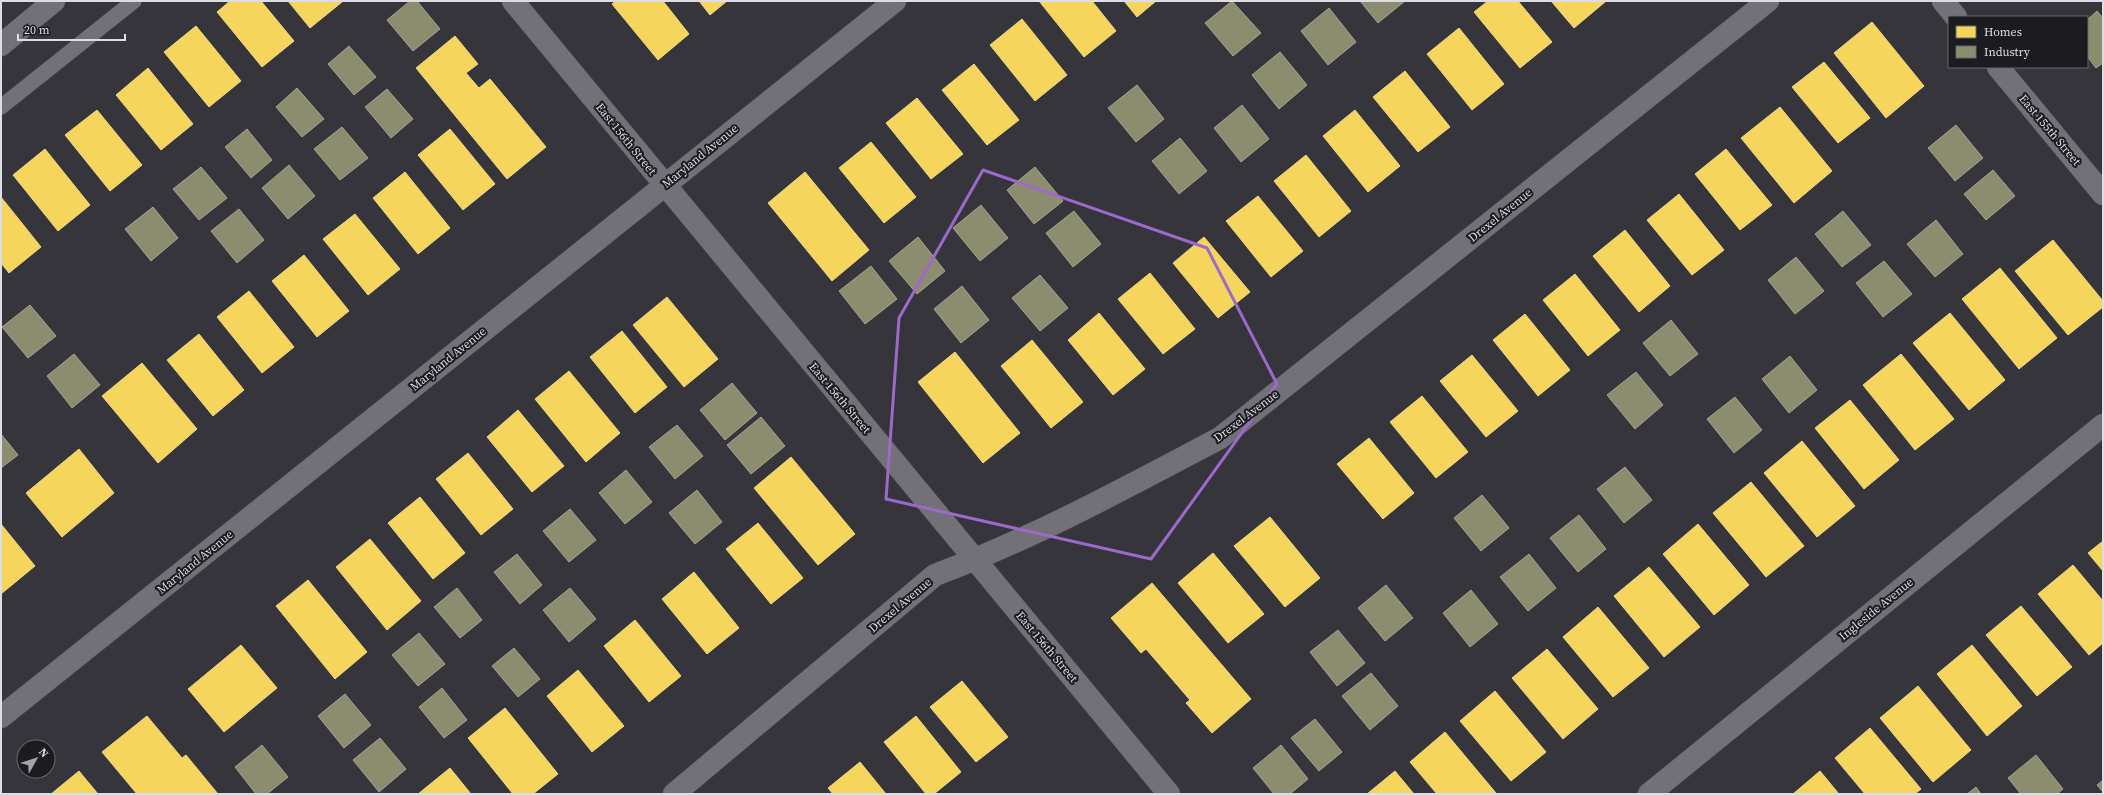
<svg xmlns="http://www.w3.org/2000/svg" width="2104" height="795" font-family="'Source Serif 4',serif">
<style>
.homes{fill:#f6d55c;stroke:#eed785}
.industry{fill:#8c8c6e;stroke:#a4a492}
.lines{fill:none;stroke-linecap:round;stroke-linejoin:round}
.service-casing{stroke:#545359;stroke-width:16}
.minor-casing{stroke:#545359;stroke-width:23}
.secondary-casing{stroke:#545359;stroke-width:23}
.service{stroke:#727177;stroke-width:15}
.minor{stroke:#727177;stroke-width:22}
.secondary{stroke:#727177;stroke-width:22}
.marked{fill:none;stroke:#9d6acc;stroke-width:3;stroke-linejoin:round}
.labels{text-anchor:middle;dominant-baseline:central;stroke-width:4;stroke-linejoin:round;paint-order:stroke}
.street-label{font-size:12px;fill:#dddde5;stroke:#1b1b20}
</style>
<rect width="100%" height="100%" fill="#36353c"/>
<path class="homes" d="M 230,1 L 261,1 L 294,41 L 262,67 L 217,12 Z
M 288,1 L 341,1 L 342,2 L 310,28 Z
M 616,1 L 663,1 L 689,34 L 658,60 L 612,4 Z
M 699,1 L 727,1 L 710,15 Z
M 1039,1 L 1092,1 L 1116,31 L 1084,57 Z
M 1124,1 L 1156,1 L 1137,17 Z
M 1488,1 L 1518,1 L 1552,42 L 1520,68 L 1474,12 Z
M 1551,1 L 1604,1 L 1605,2 L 1574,28 Z
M 1022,19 L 1067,75 L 1035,101 L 990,45 Z
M 1872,22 L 1924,86 L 1886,118 L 1834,53 Z
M 196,26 L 241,81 L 209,107 L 164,52 Z
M 1459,28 L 1504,84 L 1472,110 L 1427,54 Z
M 455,36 L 478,64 L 466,73 L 479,88 L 490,79 L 546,147 L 507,179 L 416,68 Z
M 1824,62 L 1870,118 L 1838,143 L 1792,87 Z
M 974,64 L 1019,120 L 987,145 L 942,90 Z
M 148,68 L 193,124 L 161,150 L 116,95 Z
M 1405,71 L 1450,127 L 1418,152 L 1373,97 Z
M 917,98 L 963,154 L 931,179 L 886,123 Z
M 1780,107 L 1832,171 L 1794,203 L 1741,138 Z
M 97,110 L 142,165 L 110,191 L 65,135 Z
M 1355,110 L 1400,166 L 1368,192 L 1323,136 Z
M 450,129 L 495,184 L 463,210 L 418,155 Z
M 871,142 L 916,197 L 884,223 L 839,168 Z
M 45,149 L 90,205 L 58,231 L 13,175 Z
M 1726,149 L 1772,205 L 1740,230 L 1695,174 Z
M 1306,155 L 1351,211 L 1319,237 L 1274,181 Z
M 405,172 L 450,228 L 418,254 L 373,198 Z
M 805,172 L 869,250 L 832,281 L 768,203 Z
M 1679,194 L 1724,250 L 1692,275 L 1647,220 Z
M 1258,196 L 1303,251 L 1271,277 L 1226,221 Z
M 1,197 L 41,247 L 9,273 L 1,263 Z
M 355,214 L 400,269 L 368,295 L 323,239 Z
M 1625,230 L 1670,286 L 1639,312 L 1593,256 Z
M 1204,237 L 1250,292 L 1218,318 L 1173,263 Z
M 2053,240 L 2103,301 L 2103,307 L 2068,335 L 2015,271 Z
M 304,255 L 349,311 L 317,337 L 272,281 Z
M 2000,268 L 2057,338 L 2019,369 L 1962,299 Z
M 1150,273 L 1195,329 L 1163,354 L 1118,299 Z
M 1575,274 L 1620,330 L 1588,356 L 1543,300 Z
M 249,291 L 294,347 L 262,373 L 217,317 Z
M 667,297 L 718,359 L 684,387 L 633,325 Z
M 1099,313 L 1145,369 L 1113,395 L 1068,340 Z
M 1950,313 L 2005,380 L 1969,410 L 1913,343 Z
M 1525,314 L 1570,370 L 1538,396 L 1493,340 Z
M 622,331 L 667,387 L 635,413 L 590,357 Z
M 199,334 L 244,390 L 213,416 L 167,360 Z
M 1032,340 L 1083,402 L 1051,428 L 1001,366 Z
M 955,352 L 1020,433 L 983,463 L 918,382 Z
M 1901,354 L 1954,419 L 1915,450 L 1863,385 Z
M 1472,355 L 1518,411 L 1486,437 L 1440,381 Z
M 142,363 L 197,429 L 158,463 L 102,396 Z
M 569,371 L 620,433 L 586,462 L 535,399 Z
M 1422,396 L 1468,452 L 1436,478 L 1390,422 Z
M 1850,400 L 1899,460 L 1864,489 L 1815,428 Z
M 518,410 L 564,466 L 532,492 L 487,437 Z
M 1369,438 L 1414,493 L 1383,519 L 1337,464 Z
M 1802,441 L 1855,506 L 1817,537 L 1764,473 Z
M 79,449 L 114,493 L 62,537 L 26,493 Z
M 468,453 L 513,509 L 481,535 L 436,479 Z
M 791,457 L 855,534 L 818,565 L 754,488 Z
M 1751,482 L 1804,546 L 1766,577 L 1713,513 Z
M 420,497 L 465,553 L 433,579 L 388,523 Z
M 1270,517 L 1320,578 L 1285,607 L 1234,546 Z
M 758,523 L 803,578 L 771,604 L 726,549 Z
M 1,524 L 35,566 L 1,594 Z
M 1698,524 L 1749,585 L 1714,615 L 1663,554 Z
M 370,539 L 421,601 L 387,630 L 336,567 Z
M 2103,541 L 2103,571 L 2088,553 Z
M 1213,553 L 1264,614 L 1228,643 L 1178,583 Z
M 2073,565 L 2103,601 L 2103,643 L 2089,655 L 2038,594 Z
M 1649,567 L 1700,627 L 1664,657 L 1614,596 Z
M 694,572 L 739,628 L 707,654 L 662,599 Z
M 308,580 L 367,652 L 335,679 L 276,606 Z
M 1152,583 L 1251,699 L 1212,733 L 1186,703 L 1190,700 L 1146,649 L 1141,653 L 1111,618 Z
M 2021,606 L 2072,667 L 2037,696 L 1986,635 Z
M 1598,607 L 1649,668 L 1613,697 L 1563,637 Z
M 635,620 L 681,676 L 649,702 L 604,646 Z
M 241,645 L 277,688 L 224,732 L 188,689 Z
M 1972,645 L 2022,706 L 1987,736 L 1937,674 Z
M 1547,649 L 1598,709 L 1563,739 L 1512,678 Z
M 578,670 L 624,726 L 592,752 L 547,696 Z
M 962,681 L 1008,737 L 976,762 L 930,707 Z
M 1918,686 L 1971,750 L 1933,782 L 1880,718 Z
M 1495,691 L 1546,752 L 1511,781 L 1460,721 Z
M 505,708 L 558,774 L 533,794 L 513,794 L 468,738 Z
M 147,716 L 182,758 L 186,755 L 218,794 L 137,794 L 102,752 Z
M 916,716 L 961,772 L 934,794 L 926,794 L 884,742 Z
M 1870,728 L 1921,789 L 1915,794 L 1865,794 L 1835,758 Z
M 1445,732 L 1496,793 L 1495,794 L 1437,794 L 1410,762 Z
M 860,762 L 886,794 L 833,794 L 828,788 Z
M 450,768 L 471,794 L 418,794 Z
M 79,771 L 98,794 L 51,794 Z
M 1395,771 L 1414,794 L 1367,794 Z
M 1820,771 L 1839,794 L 1793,794 Z"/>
<path class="industry" d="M 410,1 L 417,1 L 440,29 L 413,51 L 387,20 Z
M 1232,1 L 1261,33 L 1233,56 L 1205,23 Z
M 1360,1 L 1405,1 L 1378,23 Z
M 1329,8 L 1356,42 L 1328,65 L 1301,31 Z
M 2097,11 L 2103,18 L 2103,63 L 2096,68 L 2087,56 L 2087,20 Z
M 349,46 L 376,77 L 354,95 L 328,64 Z
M 1280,52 L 1307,85 L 1279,109 L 1252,75 Z
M 1137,85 L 1164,119 L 1136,142 L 1108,108 Z
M 297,88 L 324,119 L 302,137 L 276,107 Z
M 387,89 L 413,119 L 391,138 L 365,107 Z
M 1242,105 L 1269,139 L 1241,162 L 1214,128 Z
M 1956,125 L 1983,158 L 1955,181 L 1928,148 Z
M 342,127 L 368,158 L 340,180 L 314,149 Z
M 247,129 L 272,160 L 251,178 L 225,147 Z
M 1180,138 L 1207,171 L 1179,194 L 1152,161 Z
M 289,165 L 315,196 L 288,219 L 262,188 Z
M 201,167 L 227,198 L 199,220 L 173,189 Z
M 1035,167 L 1063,201 L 1034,224 L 1007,190 Z
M 1993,170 L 2015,196 L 1986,220 L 1964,194 Z
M 981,205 L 1008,238 L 980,261 L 953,228 Z
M 153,207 L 178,238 L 151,261 L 125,229 Z
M 239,209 L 264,240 L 237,263 L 211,231 Z
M 1074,211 L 1101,244 L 1073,267 L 1046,233 Z
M 1843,211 L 1871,245 L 1842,267 L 1815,234 Z
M 1936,220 L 1963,254 L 1935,277 L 1907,244 Z
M 918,237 L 945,271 L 917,294 L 889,261 Z
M 1796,257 L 1824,291 L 1795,314 L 1768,280 Z
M 1884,261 L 1912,294 L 1883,317 L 1856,283 Z
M 871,266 L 897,299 L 865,324 L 839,291 Z
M 1040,275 L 1068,308 L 1040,331 L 1012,298 Z
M 962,286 L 989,320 L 961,343 L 934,309 Z
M 30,305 L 56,336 L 28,358 L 2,327 Z
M 1671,320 L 1698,354 L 1670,376 L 1643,343 Z
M 74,354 L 100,385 L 72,408 L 47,376 Z
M 1790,356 L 1817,390 L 1789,413 L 1762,379 Z
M 1636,372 L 1663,405 L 1635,429 L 1607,395 Z
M 732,383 L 757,413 L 725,440 L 700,410 Z
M 1735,397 L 1762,430 L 1734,453 L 1707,419 Z
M 761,417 L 785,446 L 751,474 L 727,445 Z
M 677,425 L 703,456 L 675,479 L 649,447 Z
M 1,434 L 18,455 L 1,468 Z
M 1625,467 L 1652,500 L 1624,523 L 1597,489 Z
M 626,470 L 652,502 L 625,524 L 599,493 Z
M 697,490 L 722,522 L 695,544 L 669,513 Z
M 1482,495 L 1509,528 L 1481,551 L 1454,518 Z
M 570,509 L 596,540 L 569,562 L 543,531 Z
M 1579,515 L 1606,549 L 1578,572 L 1550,538 Z
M 517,554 L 542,585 L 520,604 L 494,572 Z
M 1529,554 L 1556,588 L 1528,611 L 1500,577 Z
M 1386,585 L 1413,618 L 1385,641 L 1358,608 Z
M 457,588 L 482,620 L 460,638 L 434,607 Z
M 570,588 L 596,619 L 569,642 L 543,610 Z
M 1471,590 L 1498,624 L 1470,647 L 1443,613 Z
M 1338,630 L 1365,663 L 1337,686 L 1310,652 Z
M 419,633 L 445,664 L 418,686 L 392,655 Z
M 514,648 L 540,679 L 518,697 L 492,666 Z
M 1371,673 L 1398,706 L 1370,730 L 1342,696 Z
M 442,688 L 467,720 L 444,738 L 419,707 Z
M 345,694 L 371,725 L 344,748 L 318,716 Z
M 1315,719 L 1342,752 L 1319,771 L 1291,738 Z
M 380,738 L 406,769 L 379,792 L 353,760 Z
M 262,745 L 288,777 L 267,794 L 256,794 L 235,767 Z
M 1281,745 L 1308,779 L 1290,794 L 1274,794 L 1253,768 Z
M 2036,755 L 2063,789 L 2057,794 L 2021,794 L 2008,778 Z
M 2103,780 L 2103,792 L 2097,785 Z
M 1976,787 L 1981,794 L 1967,794 Z"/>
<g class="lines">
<g class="service-casing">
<path id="service" d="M 1,107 L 134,1"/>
</g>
<g class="minor-casing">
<path id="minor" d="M 513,1 L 1169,794
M 1943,1 L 1956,17
M 1998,67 L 2103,194
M 1,717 L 895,1
M 674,794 L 935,575 C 1034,538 1127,487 1220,438 L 1768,1
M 1649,794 L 2103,425"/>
</g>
<g class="secondary-casing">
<path id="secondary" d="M 1,45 L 54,1"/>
</g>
<use href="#service" class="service"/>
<use href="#minor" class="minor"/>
<use href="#secondary" class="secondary"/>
</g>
<path class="marked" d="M 983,170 L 1207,248 L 1277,384 L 1151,559 L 886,499 L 899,318 Z"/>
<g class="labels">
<g class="street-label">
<text transform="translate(2050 130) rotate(50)">East 155th Street</text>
<text transform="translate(626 139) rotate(51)">East 156th Street</text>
<text transform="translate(700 156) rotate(-39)">Maryland Avenue</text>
<text transform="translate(1500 215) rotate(-39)">Drexel Avenue</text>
<text transform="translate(448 359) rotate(-39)">Maryland Avenue</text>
<text transform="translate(840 398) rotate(50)">East 156th Street</text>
<text transform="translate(1246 416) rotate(-37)">Drexel Avenue</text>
<text transform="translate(195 562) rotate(-39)">Maryland Avenue</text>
<text transform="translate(900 605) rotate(-40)">Drexel Avenue</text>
<text transform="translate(1876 609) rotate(-39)">Ingleside Avenue</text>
<text transform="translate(1047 647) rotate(50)">East 156th Street</text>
</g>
</g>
<rect width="2104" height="795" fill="none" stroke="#dddde5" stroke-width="4"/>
<rect x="1948" y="16" width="140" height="52" fill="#1b1b20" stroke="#69696f"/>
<rect x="1956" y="26" width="20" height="12" fill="#f6d55c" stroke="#69696f"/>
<text x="1984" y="36" font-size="12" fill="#dddde5">Homes</text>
<rect x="1956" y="46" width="20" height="12" fill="#8c8c6e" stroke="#69696f"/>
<text x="1984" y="56" font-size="12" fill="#dddde5">Industry</text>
<g transform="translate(36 759) rotate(51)"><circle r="19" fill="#1b1b20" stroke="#69696f"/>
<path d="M0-3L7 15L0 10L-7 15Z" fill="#a3a2aa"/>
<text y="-6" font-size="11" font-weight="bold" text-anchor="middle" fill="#dddde5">N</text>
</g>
<path d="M18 34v6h107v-6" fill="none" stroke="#dddde5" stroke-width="2"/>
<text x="24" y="34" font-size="12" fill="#dddde5" stroke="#1b1b20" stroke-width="3" paint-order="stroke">20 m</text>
</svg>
